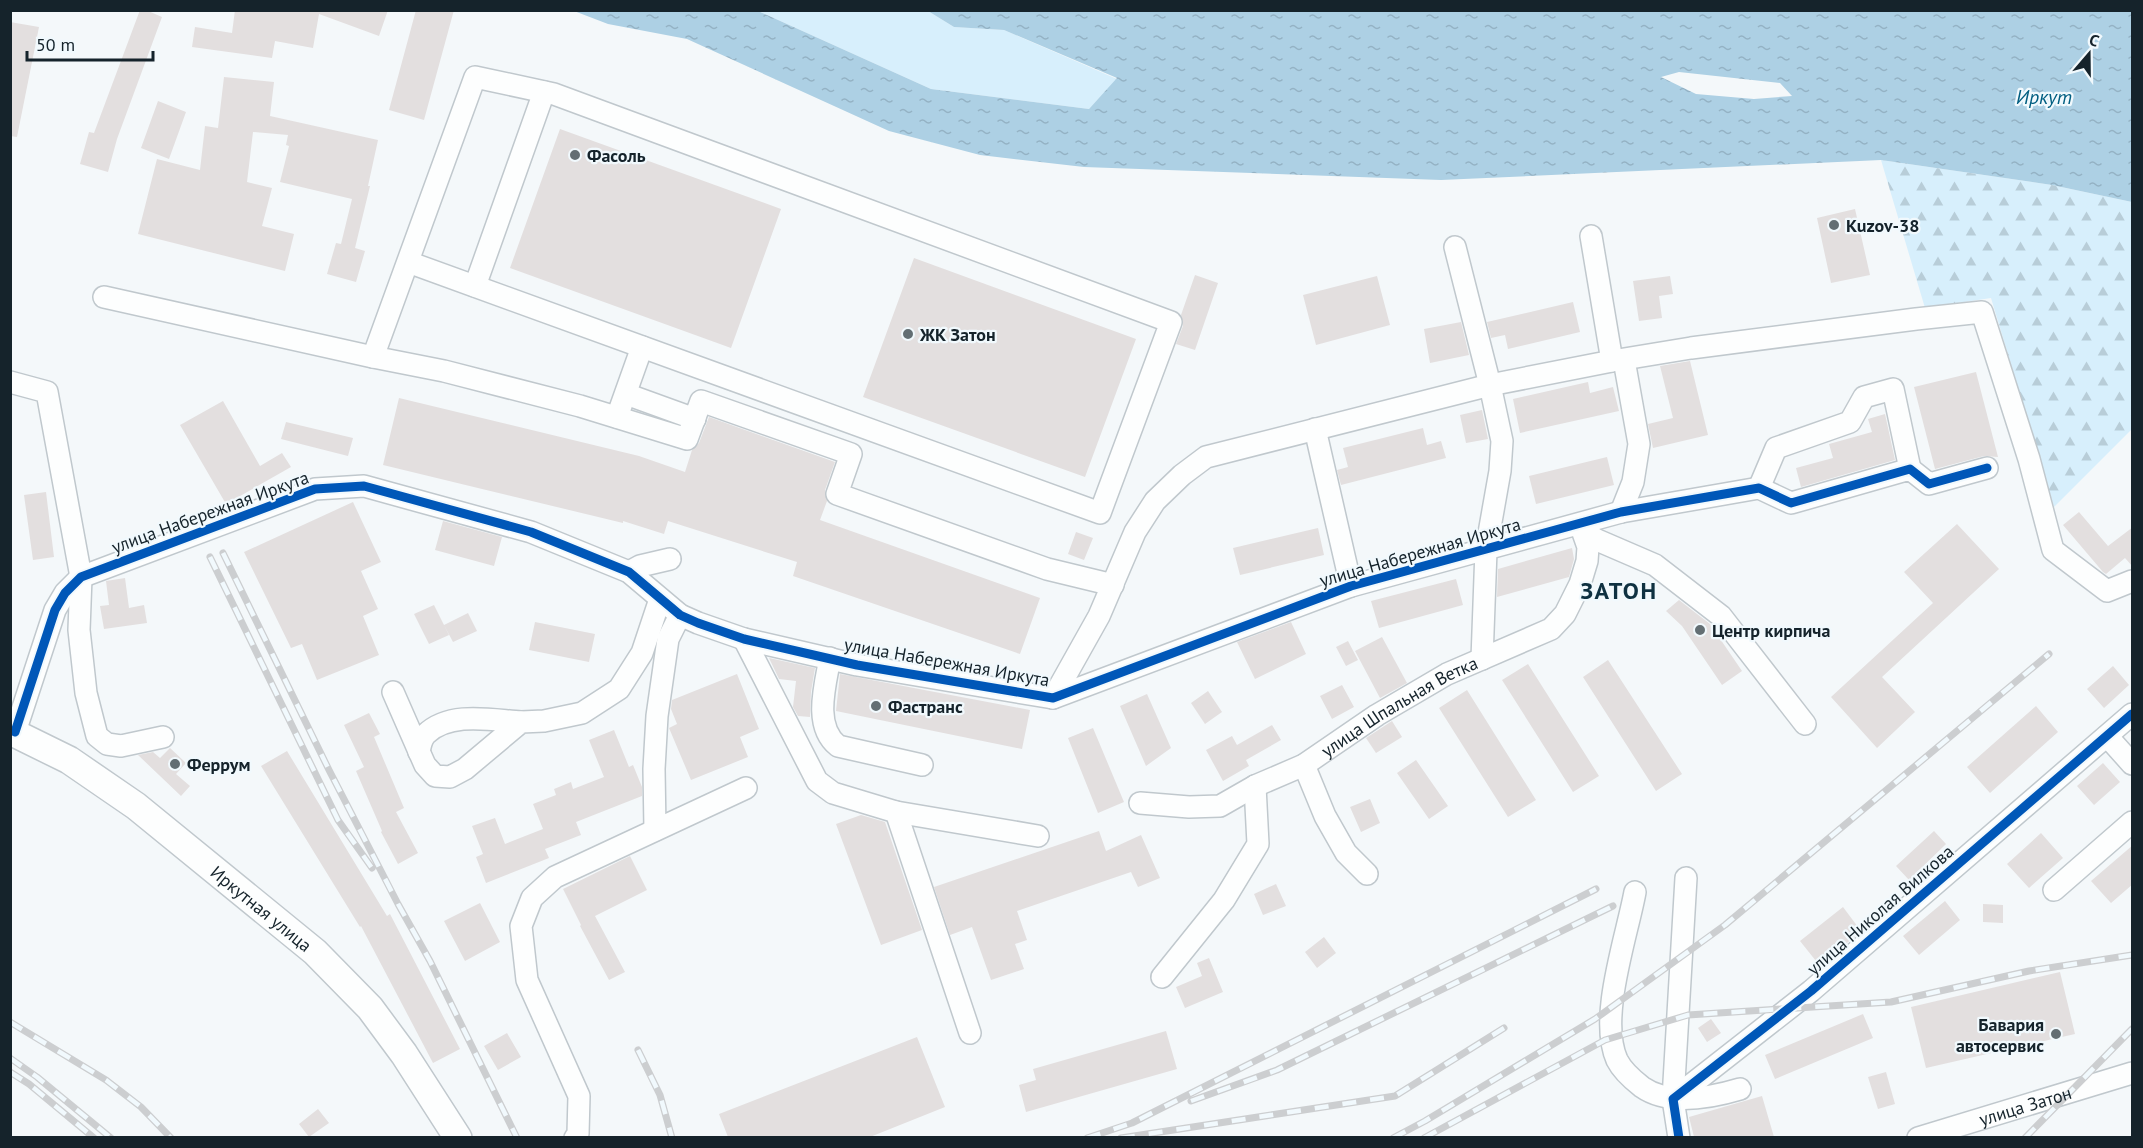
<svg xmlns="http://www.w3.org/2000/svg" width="2143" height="1148" font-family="'PT Sans',sans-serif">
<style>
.green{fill:#d7effc}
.forest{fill:url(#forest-firs)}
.water{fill:url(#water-ripples);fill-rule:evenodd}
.building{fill:#e3dfdf}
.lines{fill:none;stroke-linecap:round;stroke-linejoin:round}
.minor-casing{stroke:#c0c8cd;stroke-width:24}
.major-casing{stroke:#c0c8cd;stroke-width:30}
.minor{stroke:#fdfefe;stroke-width:21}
.major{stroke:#fdfefe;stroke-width:27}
.rail-casing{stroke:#ccced0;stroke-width:7}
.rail{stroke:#f1f9fd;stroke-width:4.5;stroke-dasharray:14;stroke-linecap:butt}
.cycleway-casing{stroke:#f1f9fd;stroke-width:13}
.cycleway{stroke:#0057b8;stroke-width:9}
.poi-dot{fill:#636e73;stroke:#f1f9fd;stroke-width:2}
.labels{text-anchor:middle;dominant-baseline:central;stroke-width:4.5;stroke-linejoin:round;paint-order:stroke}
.poi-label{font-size:18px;font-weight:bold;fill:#15232b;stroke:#f1f9fd;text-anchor:start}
.street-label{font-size:18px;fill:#15232b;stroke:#f1f9fd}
.water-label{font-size:20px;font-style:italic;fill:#005e81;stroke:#f1f9fd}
.district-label{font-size:24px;font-weight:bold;letter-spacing:1.5px;fill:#0f3141;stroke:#f1f9fd}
</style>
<defs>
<pattern id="forest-firs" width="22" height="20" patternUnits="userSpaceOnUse" patternTransform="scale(1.5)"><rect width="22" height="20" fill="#d7effc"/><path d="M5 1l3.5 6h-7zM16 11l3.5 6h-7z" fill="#b8cdd8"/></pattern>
<pattern id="water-ripples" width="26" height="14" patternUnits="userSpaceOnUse" patternTransform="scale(1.5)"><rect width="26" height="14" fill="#add0e4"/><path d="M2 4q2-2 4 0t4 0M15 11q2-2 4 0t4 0" fill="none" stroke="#94b2c4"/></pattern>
</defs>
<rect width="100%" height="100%" fill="#f4f8fa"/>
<path class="green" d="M 758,11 L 928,11 L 954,27 L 1004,30 L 1117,79 L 1089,109 L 931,89 Z"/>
<path class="forest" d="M 1881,160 L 2052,185 L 2132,202 L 2132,429 L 2054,507 L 1991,298 L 1925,308 Z"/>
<path class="water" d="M 574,11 L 758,11 L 931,89 L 1089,109 L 1117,78 L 1004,30 L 954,27 L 928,11 L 2132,11 L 2132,202 L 2052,185 L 1881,160 L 1441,180 L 1084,167 L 980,155 L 889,131 L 687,39 L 608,24 ZM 1679,72 L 1780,83 L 1792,96 L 1754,99 L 1696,94 L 1661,77 Z"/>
<path class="building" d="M 140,10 L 146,10 L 162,17 L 117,139 L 108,172 L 80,164 L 89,132 L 94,133 Z
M 235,10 L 388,10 L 379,36 L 319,14 L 313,48 L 275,41 L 272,58 L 192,47 L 195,27 L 232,33 Z
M 416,10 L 454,10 L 424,120 L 389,110 Z
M 10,22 L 39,27 L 17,137 L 10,136 Z
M 224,77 L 274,82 L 270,116 L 378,140 L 368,186 L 370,186 L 355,248 L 365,251 L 356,282 L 327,274 L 336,243 L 341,244 L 352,199 L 280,182 L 289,146 L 286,145 L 288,135 L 253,132 L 247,182 L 272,188 L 262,226 L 294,234 L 285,271 L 138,234 L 157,159 L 200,170 L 205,126 L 218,128 Z
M 158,101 L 186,112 L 169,159 L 141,148 Z
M 560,129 L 781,209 L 731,348 L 510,268 Z
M 1855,209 L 1870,275 L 1831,283 L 1817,218 Z
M 914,258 L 1136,339 L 1085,477 L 863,397 Z
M 1195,275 L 1218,283 L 1195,350 L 1176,344 L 1183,326 L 1181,315 Z
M 1377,276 L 1390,325 L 1316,345 L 1303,295 Z
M 1670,276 L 1673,294 L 1659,296 L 1662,318 L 1639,321 L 1633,281 Z
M 1573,302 L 1580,332 L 1508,349 L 1505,335 L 1491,338 L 1487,322 Z
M 1461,322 L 1469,355 L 1430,363 L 1424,329 Z
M 1690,361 L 1708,435 L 1653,448 L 1648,424 L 1673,418 L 1660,366 Z
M 1976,372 L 1998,457 L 1984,456 L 1935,469 L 1914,387 Z
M 1588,382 L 1590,393 L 1613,387 L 1619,411 L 1520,433 L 1513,399 Z
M 399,398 L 639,456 L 685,472 L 692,450 L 699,443 L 709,417 L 835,462 L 825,490 L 827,501 L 820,520 L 1040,598 L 1020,654 L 793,576 L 797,562 L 668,521 L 664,534 L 623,521 L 623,523 L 383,465 Z
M 223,401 L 260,466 L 282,453 L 291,467 L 226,504 L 180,425 Z
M 1482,410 L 1488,439 L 1466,443 L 1460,415 Z
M 1885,414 L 1895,460 L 1801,487 L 1796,468 L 1833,458 L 1829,444 L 1872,432 L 1868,419 Z
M 286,422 L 353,438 L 348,456 L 281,439 Z
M 1423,428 L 1427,445 L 1441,441 L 1446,458 L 1341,485 L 1337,470 L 1348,467 L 1343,448 Z
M 1607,457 L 1614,485 L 1536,504 L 1529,476 Z
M 46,492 L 54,557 L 33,560 L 24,495 Z
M 353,502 L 381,562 L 361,571 L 378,609 L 363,616 L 379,655 L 317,680 L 302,644 L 291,648 L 244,552 Z
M 2079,512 L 2108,546 L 2133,527 L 2133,567 L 2125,558 L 2106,574 L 2103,572 L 2063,525 Z
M 443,521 L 502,537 L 494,566 L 435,550 Z
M 1957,524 L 1999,569 L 1882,677 L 1915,712 L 1877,748 L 1831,697 L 1933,603 L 1904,572 Z
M 1318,528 L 1324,555 L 1240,575 L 1233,548 Z
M 1076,532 L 1093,538 L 1084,560 L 1068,554 Z
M 1572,548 L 1574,559 L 1569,577 L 1497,597 L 1498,569 Z
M 125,578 L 129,608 L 144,605 L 147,623 L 104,629 L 100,606 L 109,605 L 106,581 Z
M 1456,579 L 1463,605 L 1379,628 L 1371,601 Z
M 1679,600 L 1710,624 L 1742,671 L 1722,685 L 1682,626 L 1666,611 Z
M 434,605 L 449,635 L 429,644 L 414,614 Z
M 468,613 L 477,631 L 453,642 L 444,625 Z
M 535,622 L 595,634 L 589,662 L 529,650 Z
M 1291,622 L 1306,654 L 1255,679 L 1237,642 Z
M 1382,637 L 1407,683 L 1380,698 L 1355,651 Z
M 1348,641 L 1358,660 L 1346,666 L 1336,647 Z
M 769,658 L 815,668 L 811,692 L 810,717 L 798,716 L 793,707 L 796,681 L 779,679 Z
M 1608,660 L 1682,774 L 1656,791 L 1583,677 Z
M 1528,664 L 1599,776 L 1573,792 L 1502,680 Z
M 2113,666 L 2129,685 L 2104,708 L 2087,689 Z
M 737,674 L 759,729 L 740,737 L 748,757 L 691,780 L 669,728 L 677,724 L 671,709 L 672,700 Z
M 840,674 L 1030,710 L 1022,749 L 836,711 Z
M 1342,685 L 1354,707 L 1332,719 L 1320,696 Z
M 1467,690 L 1536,800 L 1508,817 L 1439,708 Z
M 1208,691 L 1222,712 L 1205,724 L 1191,703 Z
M 1147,694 L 1171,748 L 1146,766 L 1120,706 Z
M 2036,706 L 2058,732 L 1990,793 L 1967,767 Z
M 369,713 L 380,734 L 374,737 L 404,808 L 396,812 L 418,853 L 398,864 L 381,832 L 382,831 L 356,771 L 364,767 L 344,725 Z
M 1392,721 L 1402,737 L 1376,753 L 1366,738 Z
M 1272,725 L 1281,740 L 1246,760 L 1249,766 L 1223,781 L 1206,750 L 1232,736 L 1237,745 Z
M 1093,728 L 1124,802 L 1098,813 L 1068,738 Z
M 614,730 L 629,767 L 633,765 L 642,787 L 642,796 L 576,822 L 581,835 L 545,849 L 549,858 L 486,883 L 476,857 L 483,854 L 472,826 L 495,818 L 505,844 L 543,829 L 533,804 L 556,795 L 554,789 L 571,782 L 573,789 L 604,777 L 589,740 Z
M 170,748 L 186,763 L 176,774 L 190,786 L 181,796 L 138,755 L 153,752 L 160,758 Z
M 287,751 L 387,916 L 390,914 L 460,1049 L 433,1063 L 361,926 L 360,927 L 261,766 Z
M 1416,760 L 1448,806 L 1429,819 L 1397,773 Z
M 2103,763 L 2120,782 L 2094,805 L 2077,786 Z
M 1370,799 L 1380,823 L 1361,832 L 1350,807 Z
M 861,815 L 885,822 L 922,930 L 881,945 L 836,824 Z
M 1099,831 L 1106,851 L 1141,835 L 1160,878 L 1138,887 L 1131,872 L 1017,911 L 1027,940 L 1015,944 L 1024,969 L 991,980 L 972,927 L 950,935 L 934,887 Z
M 1934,831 L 1946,844 L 1909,880 L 1896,866 Z
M 2041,833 L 2063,858 L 2029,888 L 2007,864 Z
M 2133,845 L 2133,884 L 2111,903 L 2091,881 Z
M 630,856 L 647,890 L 595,916 L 625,972 L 609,980 L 580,926 L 581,925 L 563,889 Z
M 1276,884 L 1286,906 L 1263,915 L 1254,894 Z
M 1945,901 L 1960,920 L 1919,955 L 1903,936 Z
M 480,903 L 500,942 L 465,961 L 444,921 Z
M 1983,904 L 2003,905 L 2003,923 L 1983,922 Z
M 1843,907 L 1861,931 L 1820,966 L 1800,941 Z
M 1324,937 L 1336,953 L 1317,968 L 1305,952 Z
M 1209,958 L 1223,992 L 1185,1008 L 1176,987 L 1202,976 L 1197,963 Z
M 2060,972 L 2075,1034 L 1926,1068 L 1911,1007 Z
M 1863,1014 L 1873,1038 L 1775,1079 L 1765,1055 Z
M 1711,1019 L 1721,1033 L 1707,1042 L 1698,1028 Z
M 1166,1031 L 1177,1069 L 1026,1112 L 1019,1085 L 1036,1080 L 1033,1069 Z
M 507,1033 L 521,1057 L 498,1070 L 484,1046 Z
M 917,1037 L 945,1107 L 870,1137 L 728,1137 L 719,1114 Z
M 1886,1072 L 1895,1104 L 1878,1109 L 1868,1077 Z
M 1762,1096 L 1774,1137 L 1694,1137 L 1689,1117 Z
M 318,1109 L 329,1123 L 309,1137 L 299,1124 Z"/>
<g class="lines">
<g class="minor-casing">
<g id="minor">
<path d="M 1591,236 L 1612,361"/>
<path d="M 1455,247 L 1490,385 L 1502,441 L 1500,471 L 1486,550 L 1482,659"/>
<path d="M 408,262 L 1100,513 L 1171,322 L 554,94 L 475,77 L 373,357 L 444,371 L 580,406 L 687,439 L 701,401 L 851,454 L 837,494 L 1047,569 L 1113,585"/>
<path d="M 475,286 L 544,92"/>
<path d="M 104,297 L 373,357"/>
<path d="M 10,382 L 47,392 L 81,577 L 79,630 L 86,693 L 97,736 L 107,744 L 121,746 L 163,737"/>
<path d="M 626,394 L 695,419"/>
<path d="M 617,417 L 642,347"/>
<path d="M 1315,429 L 1351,586"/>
<path d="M 1759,488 L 1776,448 L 1850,422 L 1864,397 L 1893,389 L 1910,469"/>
<path d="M 1621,512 L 1633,482 L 1639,444 L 1624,360"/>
<path d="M 1583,531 L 1597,540 L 1655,565 L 1721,616 L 1805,724"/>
<path d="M 629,572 L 640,566 L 670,559"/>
<path d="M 744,639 L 817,781 L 833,793 L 896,812 L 970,1033"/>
<path d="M 830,658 C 825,686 813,726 838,746 L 922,765"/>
<path d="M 393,692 L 425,765 L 435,776 L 450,777 L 465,769 L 521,722 L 544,721 L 582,713 L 619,689 L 642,653 L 660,599"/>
<path d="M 1053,698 L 1099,616 L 1135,532 L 1155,501 L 1182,475 L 1206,457 L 1490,385 L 1612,361 L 1691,348 L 1916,319 L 1982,312 L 2029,459 L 2053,550 L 2107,591 L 2132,581"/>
<path d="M 15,732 L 55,610 L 65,593 L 81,577 L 315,489 L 364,486 L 531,532 L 629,572 L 680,615 L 698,623 L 744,639 L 857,665 L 1053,698 L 1351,586 L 1621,512 L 1759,488 L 1791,503 L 1910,469 L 1929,484 L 1987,468"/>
<path d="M 2107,736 L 2132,764"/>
<path d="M 419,752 C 420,746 422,738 426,734 C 450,711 491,720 521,722"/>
<path d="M 1304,765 L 1325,816 L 1346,853 L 1367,874"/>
<path id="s1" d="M 1140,803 L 1189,807 L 1220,806 L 1255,786 L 1304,765 L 1377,715 L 1447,674 L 1551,629 L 1565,614 L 1580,584 L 1587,561 L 1588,547 L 1580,524"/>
<path d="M 896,812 L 1038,836"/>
<path d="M 655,830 L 654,769 L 657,716 L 668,639 L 680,615"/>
<path d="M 2054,890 L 2132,822"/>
<path d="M 1635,892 C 1627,936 1598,1018 1617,1060 C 1622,1070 1633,1080 1642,1087 C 1669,1106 1710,1098 1740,1089"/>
<path d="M 1162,977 L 1224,900 L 1258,844 L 1255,786"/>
<path d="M 1673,1099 L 1686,878"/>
<path d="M 575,1138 L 578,1134 L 579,1096 L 527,980 L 521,926 L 532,898 L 555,877 L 746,788"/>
<path d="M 1679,1138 L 1673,1099 L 1811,991 L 2132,714"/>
<path id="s2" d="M 1918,1138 L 2132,1073"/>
</g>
</g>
<g class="major-casing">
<g id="major">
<path id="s3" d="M 10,731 L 69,760 L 136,806 L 315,952 L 370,1008 L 404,1054 L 458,1138"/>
</g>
</g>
<use href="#minor" class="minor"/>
<use href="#major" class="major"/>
<g class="rail-casing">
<path id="rail" d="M 223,553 L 329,770 L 398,904 L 430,961 L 517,1138
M 210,557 L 338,820 L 372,868
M 10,1022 L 106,1080 L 141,1107 L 171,1138
M 638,1050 L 660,1095 L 672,1138
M 10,1058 L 37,1077 L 111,1138
M 10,1072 L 29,1084 L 94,1138
M 1191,1101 L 1277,1070 L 1613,906
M 1087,1138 L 1132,1123 L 1596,889
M 1121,1138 L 1395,1096 L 1504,1028
M 1393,1138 L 1425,1121 L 1595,1019 L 1725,925 L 2049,654
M 1424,1138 L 1605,1040 L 1688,1015 L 1891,1002 L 2029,971 L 2132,955
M 2025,1138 L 2132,1029"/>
</g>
<use href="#rail" class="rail"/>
<g class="cycleway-casing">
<path id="cycleway" d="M 15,732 L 55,610 L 65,593 L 81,577 L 315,489 L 364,486 L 531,532 L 629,572 L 680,615 L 698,623 L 744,639 L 857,665 L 1053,698 L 1351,586 L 1621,512 L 1759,488 L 1791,503 L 1910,469 L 1929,484 L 1987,468
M 1679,1138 L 1673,1099 L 1811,991 L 2132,714"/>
</g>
<use href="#cycleway" class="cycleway"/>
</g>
<g class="poi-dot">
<circle cx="575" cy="155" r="6"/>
<circle cx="1834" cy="225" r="6"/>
<circle cx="908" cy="334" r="6"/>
<circle cx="1700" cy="630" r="6"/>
<circle cx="876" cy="706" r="6"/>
<circle cx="175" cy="764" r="6"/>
<circle cx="2056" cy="1034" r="6"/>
</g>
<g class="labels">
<g class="poi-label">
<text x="587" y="155">Фасоль</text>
<text x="1846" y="225">Kuzov-38</text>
<text x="920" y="334">ЖК Затон</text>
<text x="1712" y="630">Центр кирпича</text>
<text x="888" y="706">Фастранс</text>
<text x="187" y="764">Феррум</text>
<text x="2044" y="1024" text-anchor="end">Бавария<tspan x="2044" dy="21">автосервис</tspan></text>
</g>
<g class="street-label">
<text transform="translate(210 512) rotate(-20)">улица Набережная Иркута</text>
<text transform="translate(1420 552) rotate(-16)">улица Набережная Иркута</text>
<text transform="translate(947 662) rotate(10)">улица Набережная Иркута</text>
<text stroke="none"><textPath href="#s1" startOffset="286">улица Шпальная Ветка</textPath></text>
<text stroke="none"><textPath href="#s3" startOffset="309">Иркутная улица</textPath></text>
<text transform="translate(1880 910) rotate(-41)">улица Николая Вилкова</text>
<text stroke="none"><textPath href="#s2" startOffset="112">улица Затон</textPath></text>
</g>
<g class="water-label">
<text x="2044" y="97">Иркут</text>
</g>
<g class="district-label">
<text x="1619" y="590">ЗАТОН</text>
</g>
</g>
<rect width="2143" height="1148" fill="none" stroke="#15232b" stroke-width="24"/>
<g transform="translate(2089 54) rotate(20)" stroke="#f1f9fd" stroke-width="4.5" paint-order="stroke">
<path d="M0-4.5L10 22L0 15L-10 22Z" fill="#15232b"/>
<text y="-9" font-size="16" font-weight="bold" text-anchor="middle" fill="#15232b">С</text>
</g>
<path d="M27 51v9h126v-9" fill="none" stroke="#15232b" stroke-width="3"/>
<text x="36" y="51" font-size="18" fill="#15232b" stroke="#f1f9fd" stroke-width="4.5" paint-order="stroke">50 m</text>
</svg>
